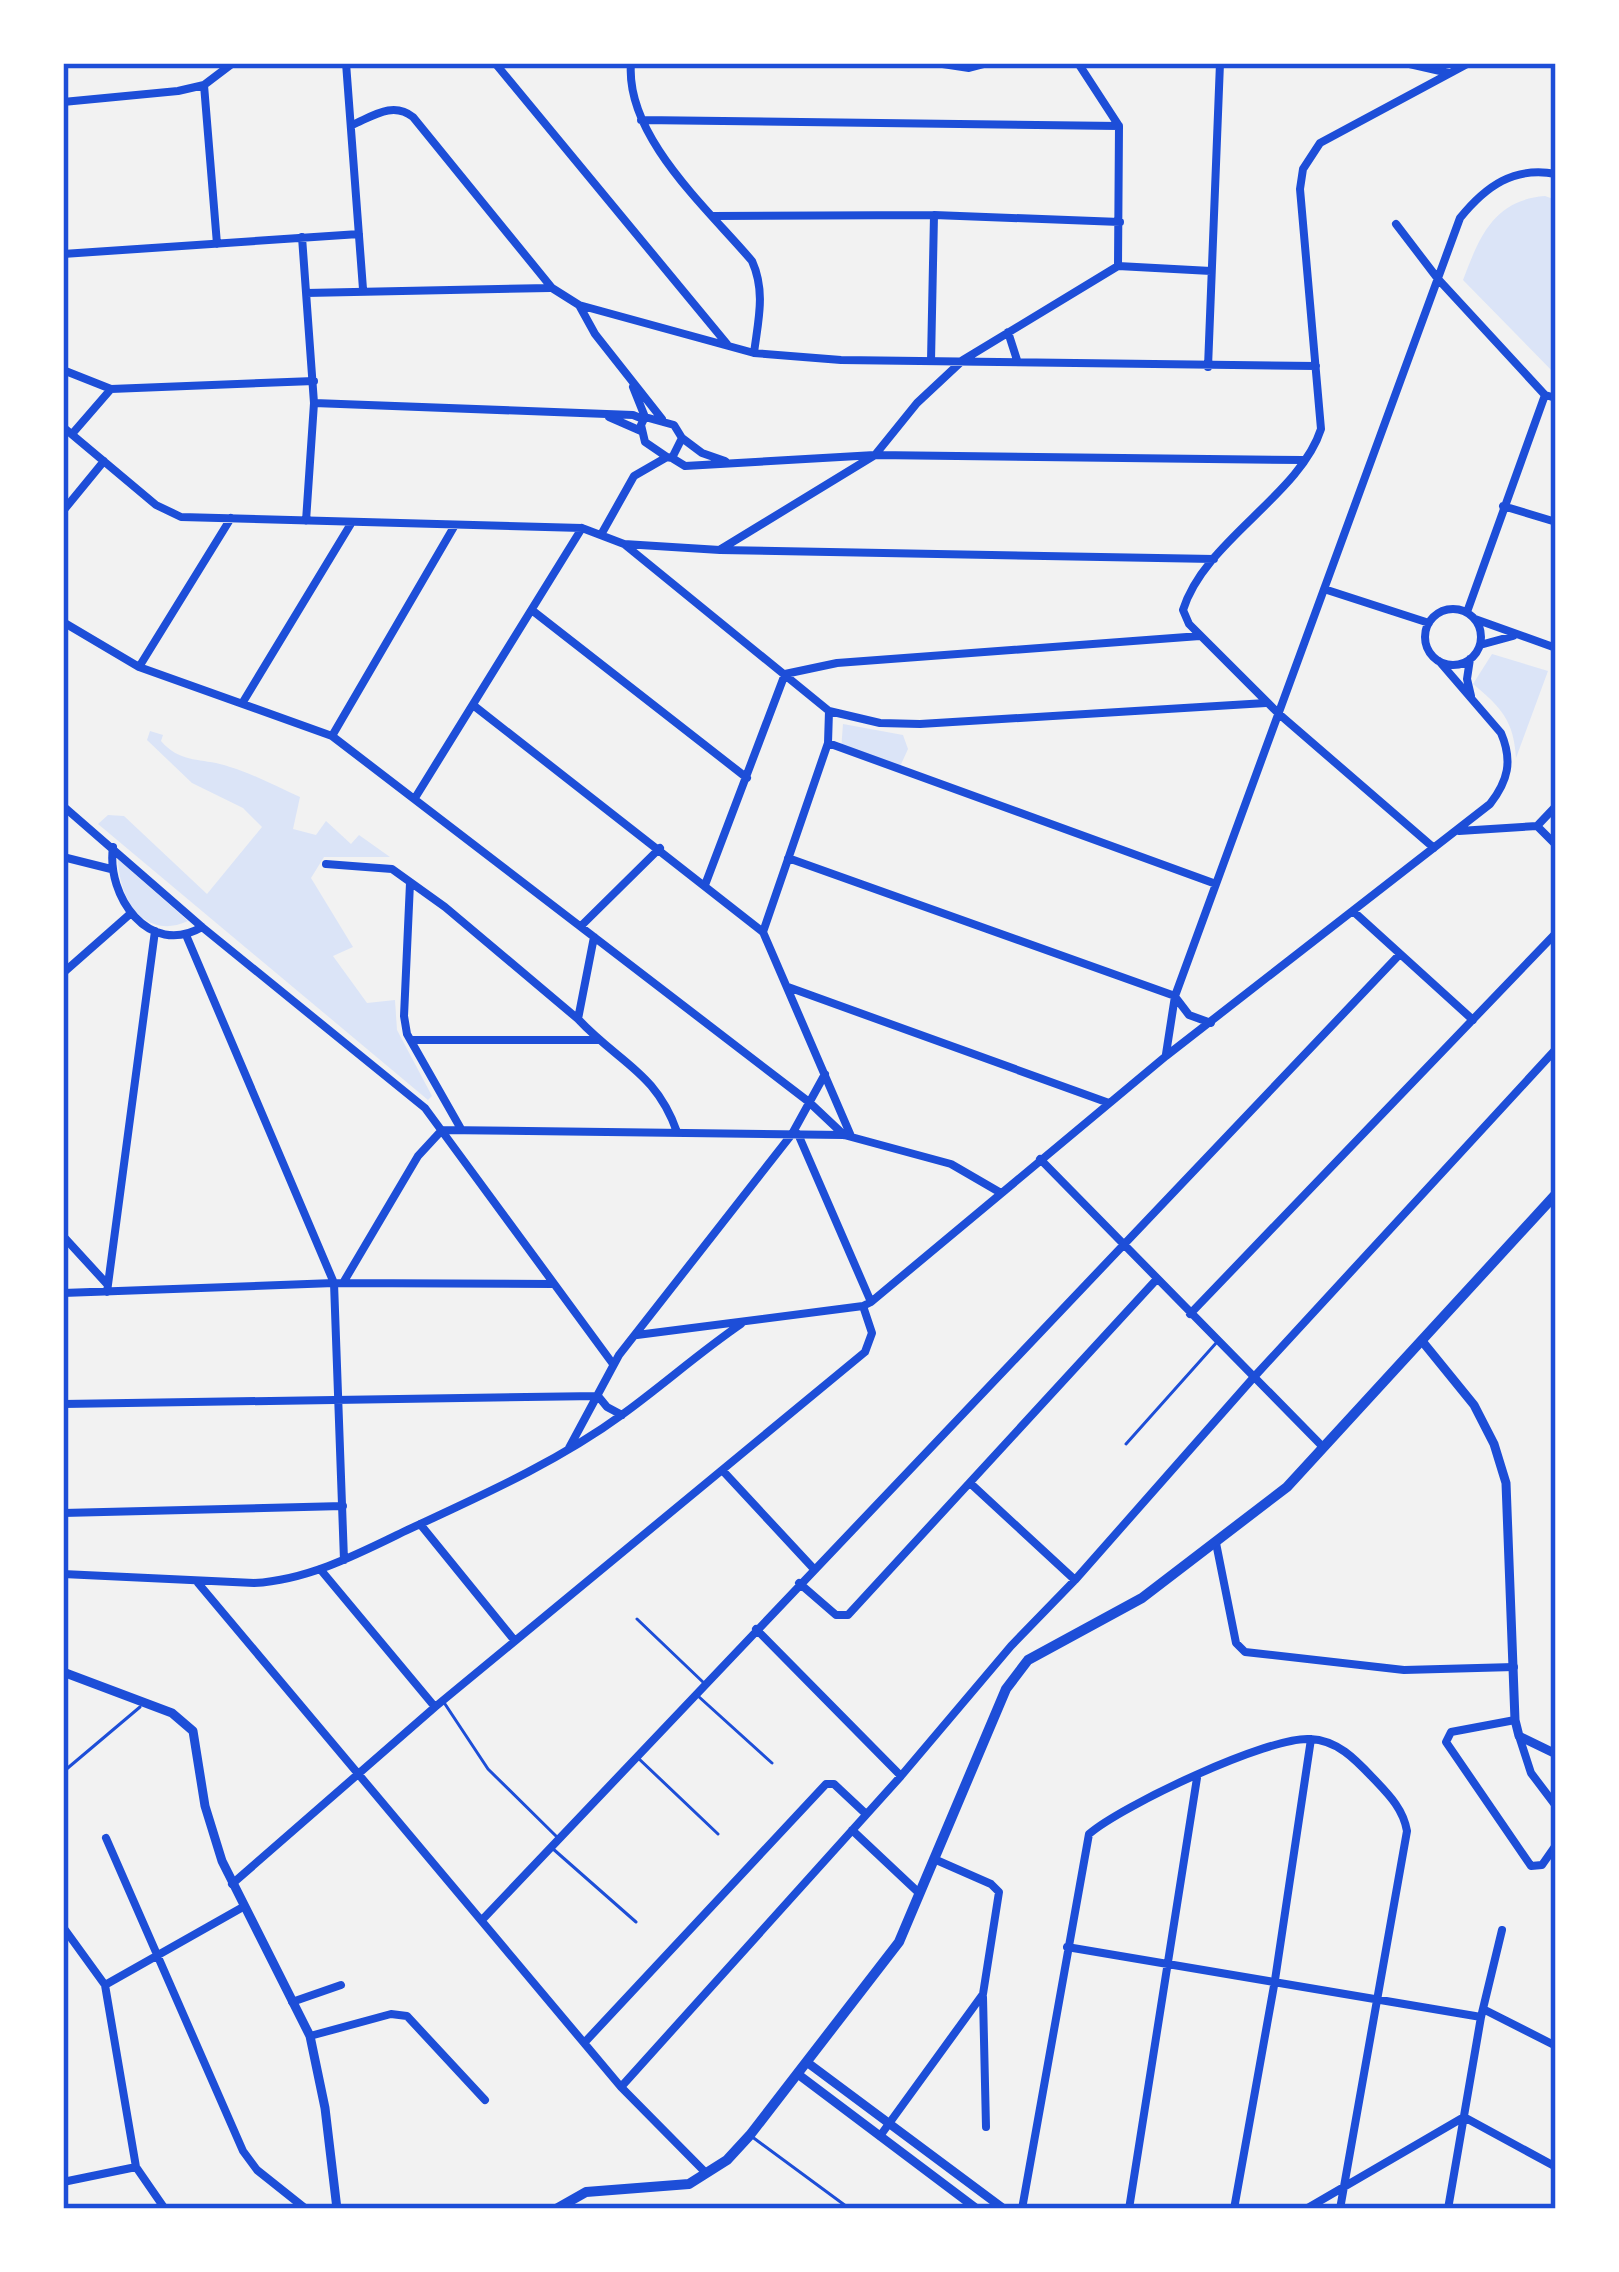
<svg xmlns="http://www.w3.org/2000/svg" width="1619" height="2272" font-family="Mulish,sans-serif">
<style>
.green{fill:#dbe4f7}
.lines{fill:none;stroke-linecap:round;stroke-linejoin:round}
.service{stroke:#1d4ed8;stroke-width:3}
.minor{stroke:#1d4ed8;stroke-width:8}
.tertiary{stroke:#1d4ed8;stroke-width:9}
.secondary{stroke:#1d4ed8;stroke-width:10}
.neatline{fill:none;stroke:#1d4ed8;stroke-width:4.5}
</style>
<rect width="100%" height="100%" fill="#f2f2f2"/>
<path class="green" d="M 1545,196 L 1556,200 L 1556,375 L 1463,280 C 1479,238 1493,200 1545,196 Z
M 1492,654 L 1548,671 L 1516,758 C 1514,721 1501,707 1473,684 Z
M 843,724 L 903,735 L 908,749 L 898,771 L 841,751 Z
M 150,731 L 163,735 L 161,741 C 182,765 203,757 230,767 C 254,774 277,787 300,797 L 293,829 L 316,835 L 326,821 L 351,844 L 359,835 L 390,857 L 324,857 L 311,878 L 353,947 L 333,956 L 367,1003 L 395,1000 L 397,1030 L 432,1096 L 428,1100 L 98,824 L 108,815 L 124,816 L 207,894 L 262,827 L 243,808 L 192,783 L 147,740 Z
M 118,859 L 188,921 C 144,941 119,899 118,859 Z"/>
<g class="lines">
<path class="service" d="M 1126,1444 L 1217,1342
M 637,1619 L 705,1684
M 698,1696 L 772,1763
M 445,1704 L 488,1769 L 558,1838
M 637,1757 L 718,1834
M 63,1772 L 140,1707
M 552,1848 L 636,1922
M 751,2136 L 850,2209"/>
<path class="minor" d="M 346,63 L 363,289
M 495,63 L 727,344
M 631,63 C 625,136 707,208 752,261 C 766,292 758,321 754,353
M 936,63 L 969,68 L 988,63
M 1405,63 L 1449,73
M 204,85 L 217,244
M 63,102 L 178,91 L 204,85 L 233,63
M 641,120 L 1119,126
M 352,125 C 373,116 393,101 413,117 L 552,288 L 579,305 L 595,334 L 662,419
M 714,216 L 934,215 L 1120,222
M 1396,224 L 1438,279 L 1545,395 L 1556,398
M 302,237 L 314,403 L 306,521
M 63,254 L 359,234
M 1118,266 L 1211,271
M 306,293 L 550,288
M 579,305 L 754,353 L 841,360 L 1316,366
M 1008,332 L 1017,360
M 931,361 L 934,215
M 1208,367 L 1220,63
M 63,370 L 111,389 L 314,381
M 633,387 L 645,417
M 314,403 L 633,415 L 643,419
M 609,417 L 641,431
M 63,427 L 156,505 L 181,517 L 582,528 L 624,544 L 720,550 L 1214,559
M 72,434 L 111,389
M 682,438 L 702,453 L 725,461
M 672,458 L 685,466 L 875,455 L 1302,460
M 1503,506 L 1556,522
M 63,511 L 104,461
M 602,533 L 634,476 L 667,457 L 672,458 L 682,438 L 674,425 L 645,417 L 641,425 L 645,442 L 667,457
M 624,544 L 829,711 L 880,723 L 920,724 L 1266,703
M 721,549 L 875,455 L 917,403 L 963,360 L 1118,266 L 1119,126 L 1078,63
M 1324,589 L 1429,623
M1425 637a28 28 0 1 1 56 0a28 28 0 1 1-56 0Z
M 533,611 L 747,778
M 1467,612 L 1545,395
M 1475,619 L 1556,648
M 63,622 L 139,667 L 332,736 L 809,1102 L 844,1135
M 1480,645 L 1513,636
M 1470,659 L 1467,679 L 1471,696
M 139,667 L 231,518
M 243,702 L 352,522
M 473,705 L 763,932 L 851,1136
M 332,736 L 455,525
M 828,743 L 1216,884
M 415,798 L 582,528
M 63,806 L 202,927 L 425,1108 L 613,1364
M 1537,826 L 1556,806
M 1459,831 L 1537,826 L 1556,845
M 113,847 C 106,896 149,958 202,927
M 1434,848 L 1279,714 L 1189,624 L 1183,610 C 1204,541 1300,495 1321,429 L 1300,189 L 1303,169 L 1320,143 L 1469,63
M 63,857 L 111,869
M 788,858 L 1175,996
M 326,864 L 392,869 L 445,907 L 578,1019
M 410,883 L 404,1016 L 407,1034 L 461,1129
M 705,885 L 785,674 L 837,663 L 1200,636
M 1354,912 L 1473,1020
M 581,926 L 660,848
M 763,932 L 828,743 L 829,711
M 186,935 L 334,1283 L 344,1560
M 594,937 L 578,1019 C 619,1063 656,1072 677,1132
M 63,973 L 130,914
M 788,987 L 1109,1103
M 1176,998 L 1189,1015 L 1211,1023
M 411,1040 L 598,1040
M 1166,1054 L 1175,996 L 1460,218 C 1486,186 1514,166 1556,174
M 442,1130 L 844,1135 L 951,1164 L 1001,1193
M 798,1134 L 871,1302
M 1040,1159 L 1323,1447
M 63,1236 L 107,1284
M 343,1283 L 418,1156 L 442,1130
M 107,1292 L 155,931
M 63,1293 L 334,1283 L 553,1284
M 1190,1314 L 1556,933
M 637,1335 L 863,1306 L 871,1302 L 1166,1056 L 1490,804 C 1508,781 1513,761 1501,733 L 1439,661
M 598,1396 L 607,1407 L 622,1415
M 63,1404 L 598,1396
M 569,1448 L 619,1355 L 792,1134 L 825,1074
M 723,1471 L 813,1568
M 970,1483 L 1075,1580
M 63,1513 L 343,1506
M 420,1524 L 515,1641
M 1216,1543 L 1236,1643 L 1245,1652 L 1404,1670 L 1514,1667
M 63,1553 L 64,1574
M 320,1569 L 435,1707
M 63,1574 L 254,1583 C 307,1580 356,1555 403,1532 C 478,1497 556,1463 623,1414 C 663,1385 700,1352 741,1324
M 198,1583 L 621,2087 L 706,2173
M 799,1583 L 836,1615 L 848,1615 L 1156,1280
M 756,1629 L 901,1776
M 1515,1720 L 1451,1732 L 1446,1742 L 1531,1866 L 1542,1865 L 1556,1845
M 1519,1736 L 1531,1773 L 1556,1806
M 852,1830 L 919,1893
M 106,1838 L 243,2151 L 257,2170 L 306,2209
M 232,1884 L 435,1707 L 865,1352 L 872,1333 L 863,1306
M 482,1920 L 1400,954
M 63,1927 L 105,1985 L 136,2167 L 165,2209
M 1067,1947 L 1481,2017
M 105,1985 L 243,1907
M 983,1997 L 986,2127
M 292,2002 L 341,1985
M 1483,2009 L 1556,2046
M 310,2036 L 391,2014 L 407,2016 L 485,2100
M 585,2042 L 826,1784 L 834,1784 L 866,1814
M 621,2087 L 901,1776 L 1011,1646 L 1075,1580 L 1254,1377 L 1556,1049
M 880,2136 L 983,1994 L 999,1892 L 991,1884 L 934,1859
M 63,2182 L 136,2167
M 1022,2209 L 1089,1834 C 1121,1806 1269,1736 1310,1739 C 1337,1740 1355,1759 1372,1777 C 1388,1794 1403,1808 1407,1831 L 1340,2209
M 1129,2209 L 1197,1778
M 1234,2209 L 1275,1980 L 1311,1739
M 1306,2209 L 1464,2117 L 1556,2167
M 1448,2209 L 1481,2017 L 1502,1930"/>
<path class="tertiary" d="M 1422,1341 L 1474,1405 L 1494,1444 L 1506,1483 L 1515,1720 L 1519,1736 L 1556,1754
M 63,1672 L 172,1713 L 193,1731 L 205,1806 L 222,1861 L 310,2036 L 325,2108 L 337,2209
M 808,2063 L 1004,2209
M 799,2075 L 977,2209"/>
<path class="secondary" d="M 556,2209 L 586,2192 L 689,2184 L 727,2160 L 750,2135 L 899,1942 L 1006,1689 L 1028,1660 L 1142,1598 L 1287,1487 L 1556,1194"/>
</g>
<rect width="1619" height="2272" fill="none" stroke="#ffffff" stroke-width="132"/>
<rect x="66" y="66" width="1487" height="2140" class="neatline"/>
</svg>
